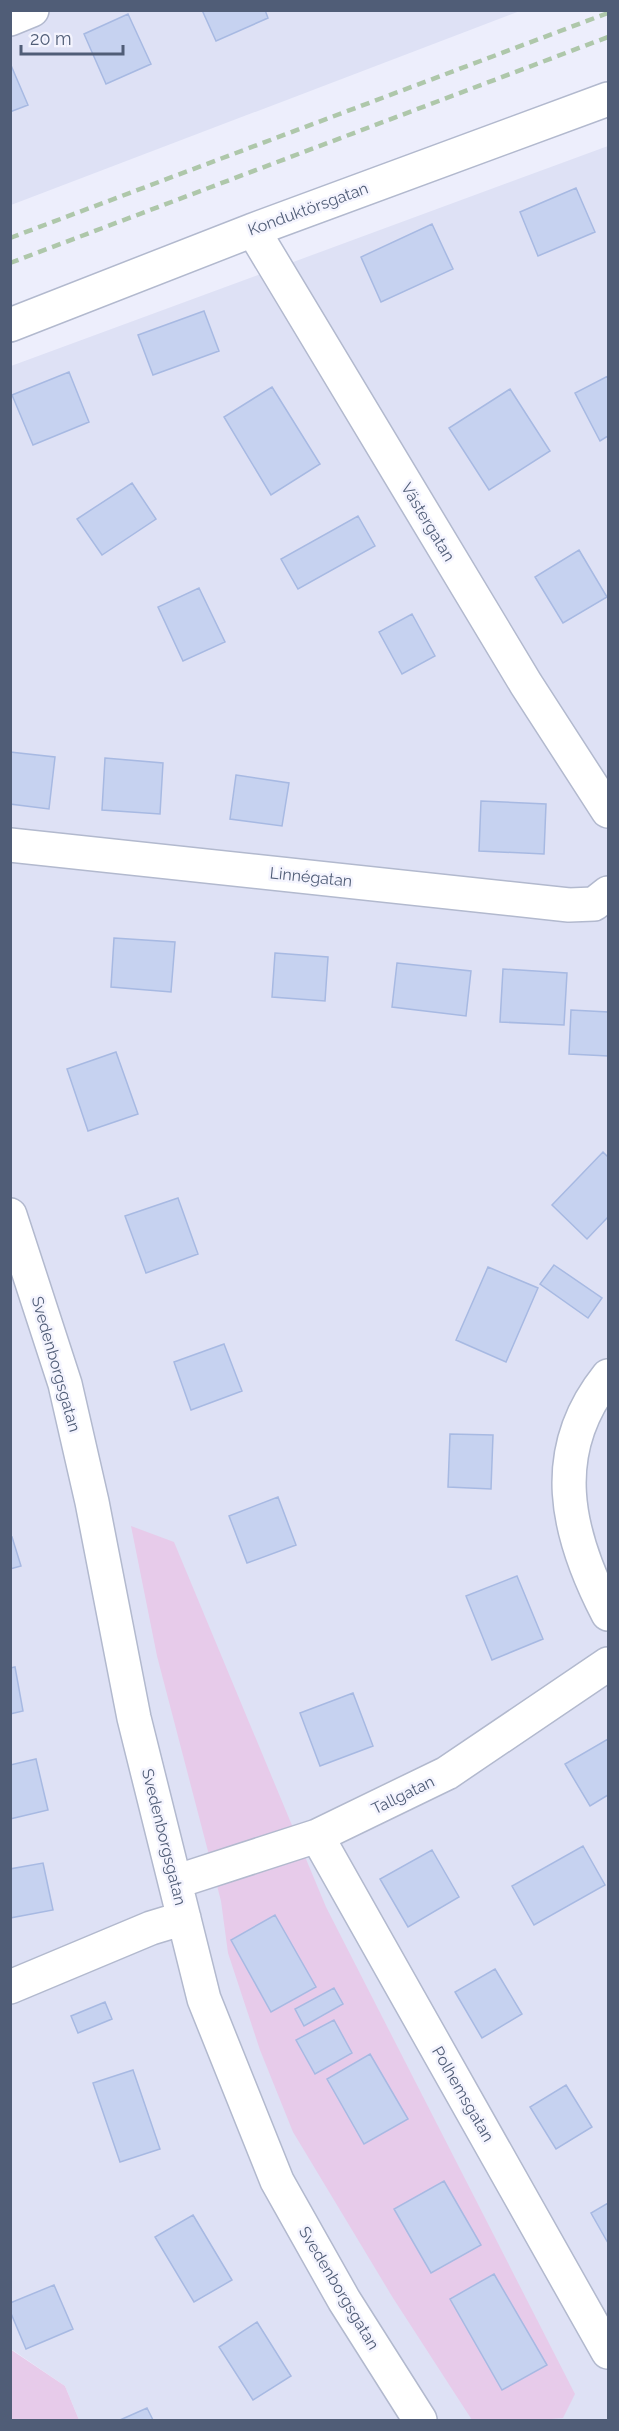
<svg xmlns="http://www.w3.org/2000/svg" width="619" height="2431" font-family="Raleway,sans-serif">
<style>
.residential{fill:#dee1f5}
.green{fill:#e7cbea}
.building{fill:#c6d2f0;stroke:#a7b9e2;stroke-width:1.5}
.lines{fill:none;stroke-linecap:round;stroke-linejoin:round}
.minor-casing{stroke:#b2b9ce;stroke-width:36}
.minor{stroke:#fff;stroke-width:33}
.rail{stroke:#aec7aa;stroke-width:4.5;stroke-dasharray:9 6;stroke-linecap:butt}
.labels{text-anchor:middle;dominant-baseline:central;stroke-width:5;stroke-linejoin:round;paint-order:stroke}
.street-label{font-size:16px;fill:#505d77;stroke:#f4f4fe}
</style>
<rect width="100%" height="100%" fill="#edeefc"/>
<path class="residential" d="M 11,11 L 520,11 L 11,205 Z
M 608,146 L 608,2420 L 79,2420 L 65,2386 L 11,2349 L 11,366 Z"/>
<path class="green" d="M 131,1526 L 174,1542 L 326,1907 L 575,2394 L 563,2418 L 540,2420 L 472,2420 L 393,2298 L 293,2132 L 260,2050 L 228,1953 L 221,1901 L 157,1656 Z
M 10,2349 L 65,2386 L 79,2420 L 11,2420 Z"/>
<path class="building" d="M 202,10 L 265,10 L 268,18 L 216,41 Z
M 128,14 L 151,64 L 106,84 L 84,34 Z
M 10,63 L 28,105 L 10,112 Z
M 576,188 L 595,232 L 538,256 L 520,212 Z
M 432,224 L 453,269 L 381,302 L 361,257 Z
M 204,311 L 219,351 L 153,375 L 138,335 Z
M 69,372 L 89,422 L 33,445 L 12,395 Z
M 608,376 L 608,436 L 600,441 L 575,393 Z
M 272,387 L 320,464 L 271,495 L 224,417 Z
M 510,389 L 550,451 L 489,490 L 449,428 Z
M 132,483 L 156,519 L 102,555 L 77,519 Z
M 358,516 L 375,546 L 298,589 L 281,559 Z
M 579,550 L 607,597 L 563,623 L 535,577 Z
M 199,588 L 225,642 L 183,661 L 158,607 Z
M 412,614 L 435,656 L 402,674 L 379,632 Z
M 10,752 L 55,757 L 49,809 L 10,804 Z
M 105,758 L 163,763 L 160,814 L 102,810 Z
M 236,775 L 289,783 L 282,826 L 230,819 Z
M 481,801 L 546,804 L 544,854 L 479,851 Z
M 114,938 L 175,942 L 171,992 L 111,987 Z
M 275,953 L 328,957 L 325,1001 L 272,997 Z
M 397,963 L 471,971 L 466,1016 L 392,1007 Z
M 503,969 L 567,973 L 564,1025 L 500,1022 Z
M 571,1010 L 608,1012 L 608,1056 L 569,1054 Z
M 116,1052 L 138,1114 L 88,1131 L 67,1069 Z
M 603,1152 L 608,1157 L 608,1217 L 587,1239 L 552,1205 Z
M 178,1198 L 198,1254 L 146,1273 L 125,1216 Z
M 554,1265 L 602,1298 L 588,1318 L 540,1284 Z
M 488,1267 L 538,1288 L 506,1362 L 456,1340 Z
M 224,1344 L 242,1391 L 191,1410 L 174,1362 Z
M 450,1434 L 493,1435 L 491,1489 L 448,1487 Z
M 278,1497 L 296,1545 L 247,1563 L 229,1516 Z
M 12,1537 L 21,1566 L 10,1569 L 10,1538 Z
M 517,1576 L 543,1639 L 492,1660 L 466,1596 Z
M 15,1667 L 23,1711 L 10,1714 L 10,1668 Z
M 353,1693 L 373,1746 L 320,1766 L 300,1713 Z
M 608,1739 L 608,1795 L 590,1806 L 565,1764 Z
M 36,1759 L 48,1810 L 10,1819 L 10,1765 Z
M 583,1846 L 605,1885 L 534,1925 L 512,1886 Z
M 432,1850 L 459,1897 L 408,1927 L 380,1879 Z
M 43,1863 L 53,1910 L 10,1918 L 10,1869 Z
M 275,1915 L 316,1987 L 271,2012 L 231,1940 Z
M 495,1969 L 522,2014 L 482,2038 L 455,1992 Z
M 334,1988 L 343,2004 L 304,2026 L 295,2009 Z
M 105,2002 L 112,2019 L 78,2033 L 71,2016 Z
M 334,2020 L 352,2053 L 315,2074 L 296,2040 Z
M 370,2054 L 408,2119 L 364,2144 L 327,2079 Z
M 133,2070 L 160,2149 L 120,2162 L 93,2083 Z
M 566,2085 L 592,2127 L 556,2149 L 530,2107 Z
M 444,2181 L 481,2245 L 431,2273 L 394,2209 Z
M 608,2203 L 608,2243 L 591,2213 Z
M 193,2215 L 232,2280 L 194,2302 L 155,2237 Z
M 494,2274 L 547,2365 L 502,2390 L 450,2299 Z
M 54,2285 L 73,2329 L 26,2349 L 10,2311 L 10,2303 Z
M 257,2322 L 291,2376 L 253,2400 L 219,2347 Z
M 147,2408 L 153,2420 L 120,2420 Z"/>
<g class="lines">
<g class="minor-casing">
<path id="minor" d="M 10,19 L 32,10
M 253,230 L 526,684 L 608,811
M 10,325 L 253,230 L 608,99
M 10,845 L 569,905 L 594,904 L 608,893
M 10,1215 L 65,1384 L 92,1502 L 134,1718 L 204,1999 L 277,2181 L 344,2300 L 420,2420
M 608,1376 C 547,1452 566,1533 608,1614
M 317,1836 L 608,2352
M 175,1882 L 317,1836 L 447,1773 L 608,1664
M 10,1987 L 151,1928 L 184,1918"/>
</g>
<use href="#minor" class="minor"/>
<path class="rail" d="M 10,238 L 608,13
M 10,263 L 608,37"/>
</g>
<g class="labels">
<g class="street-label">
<text transform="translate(308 209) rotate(-20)">Konduktörsgatan</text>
<text transform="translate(428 522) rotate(59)">Västergatan</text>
<text transform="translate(311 877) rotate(6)">Linnégatan</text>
<text transform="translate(56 1364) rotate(74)">Svedenborgsgatan</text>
<text transform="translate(403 1795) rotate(-26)">Tallgatan</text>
<text transform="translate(164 1837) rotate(76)">Svedenborgsgatan</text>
<text transform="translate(463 2094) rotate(60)">Polhemsgatan</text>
<text transform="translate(339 2288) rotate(59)">Svedenborgsgatan</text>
</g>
</g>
<rect width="619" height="2431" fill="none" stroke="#505d77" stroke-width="24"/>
<path d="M21 45v9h102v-9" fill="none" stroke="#505d77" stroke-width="3"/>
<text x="30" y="45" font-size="18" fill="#505d77" stroke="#f4f4fe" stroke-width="4.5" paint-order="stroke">20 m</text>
</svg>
